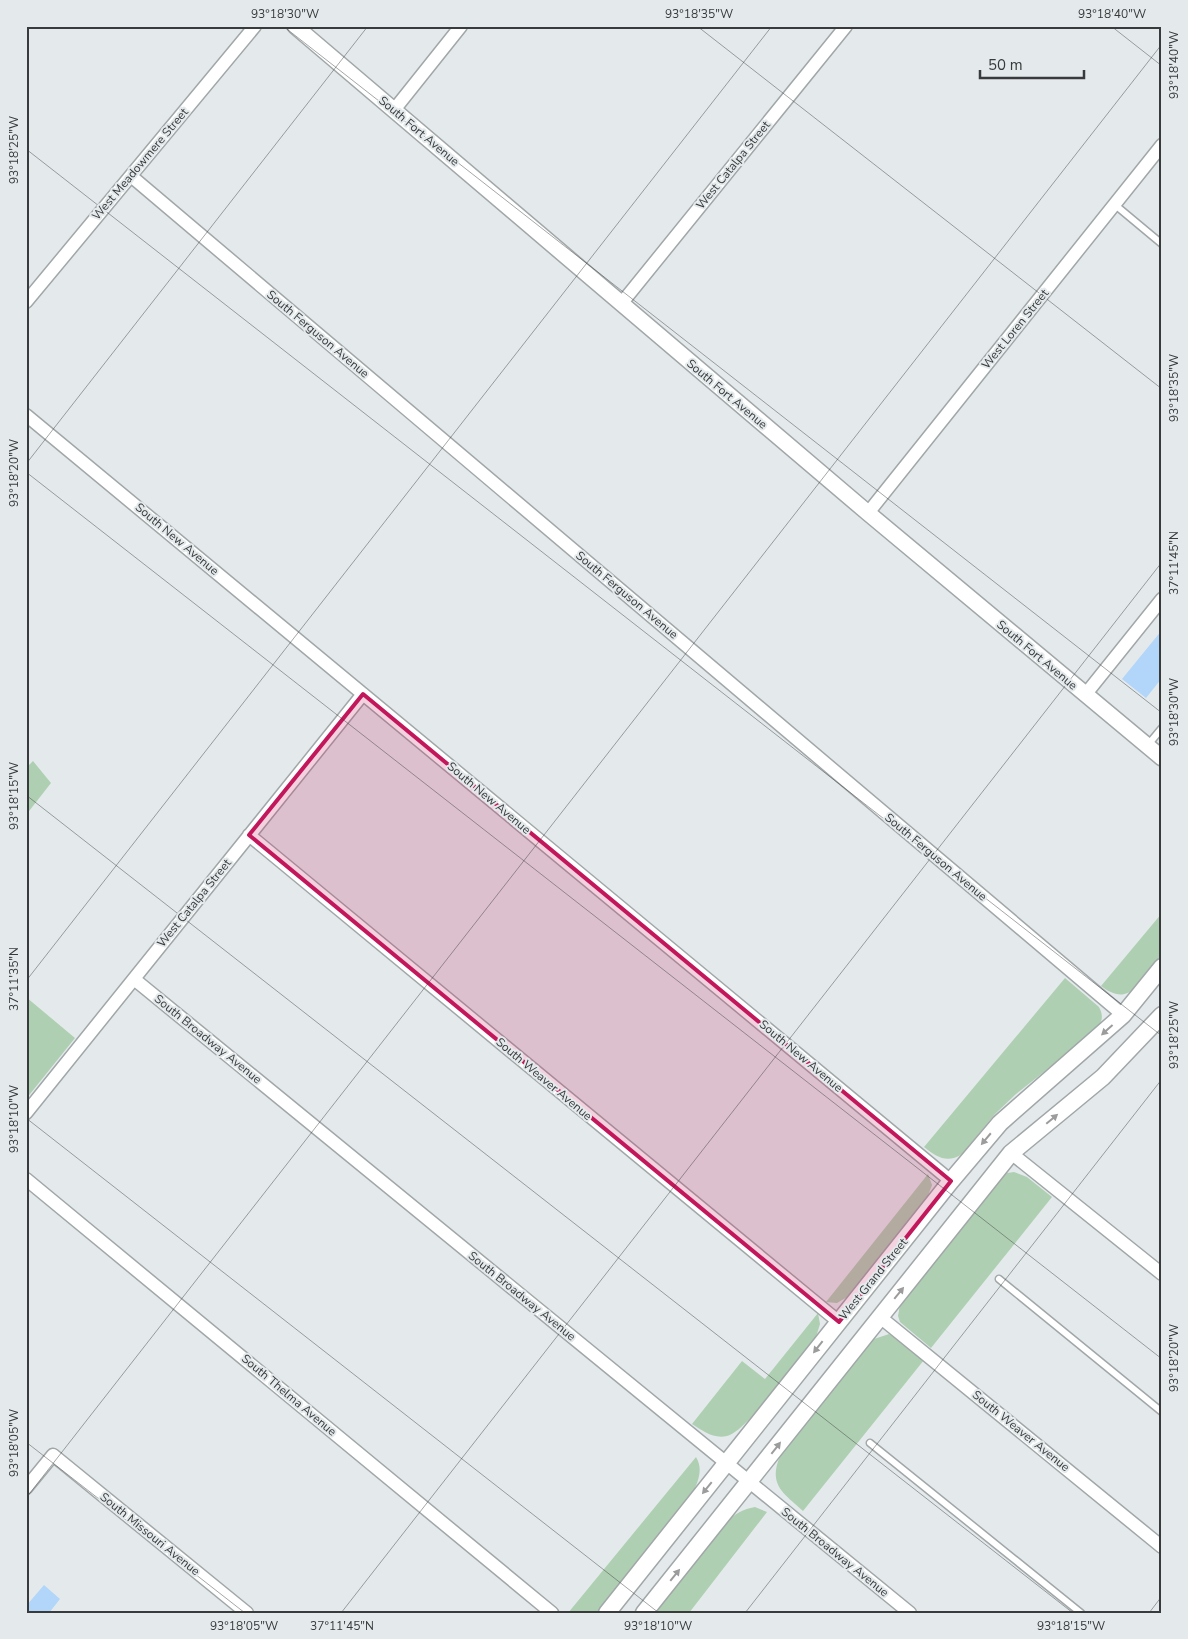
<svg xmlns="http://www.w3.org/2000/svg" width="1188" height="1639" font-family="'Nunito Sans',sans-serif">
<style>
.green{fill:#afcfb2}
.building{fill:#b2d5fa}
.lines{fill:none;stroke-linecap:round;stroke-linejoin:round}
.service-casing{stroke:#a1a7a8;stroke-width:9}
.minor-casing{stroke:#a1a7a8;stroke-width:15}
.tertiary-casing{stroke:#a1a7a8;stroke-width:18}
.secondary-casing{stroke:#a1a7a8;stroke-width:19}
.service{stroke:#fff;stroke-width:6}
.minor{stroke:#fff;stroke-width:12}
.tertiary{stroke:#fff;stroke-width:15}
.secondary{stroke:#fff;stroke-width:16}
.oneway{fill:#9c9c9d}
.marked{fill:#c2185b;fill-opacity:0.2;stroke:#c2185b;stroke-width:4;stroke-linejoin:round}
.ticks{fill:none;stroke:#383a3b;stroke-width:1;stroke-opacity:0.45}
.labels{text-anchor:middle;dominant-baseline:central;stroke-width:4;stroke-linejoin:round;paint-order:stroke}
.street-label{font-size:12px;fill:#383a3b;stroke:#e4eaec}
.neatline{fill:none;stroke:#383a3b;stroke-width:2}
.ticks-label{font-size:12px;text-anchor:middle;fill:#383a3b}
</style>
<rect width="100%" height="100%" fill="#e4eaec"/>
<path class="green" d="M 33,761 L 51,783 L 26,815 L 26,768 Z
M 1162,913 L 1162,955 L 1136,987 C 1124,999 1113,995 1101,986 Z
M 1065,978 L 1099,1007 C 1105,1018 1101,1024 1093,1033 L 1016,1094 L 995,1114 L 962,1154 C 947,1164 937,1157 924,1147 Z
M 26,997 L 75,1038 L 26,1099 Z
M 1014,1172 L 1027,1177 L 1052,1197 L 931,1348 L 900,1322 L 898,1316 L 900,1305 L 1001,1178 L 1007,1173 Z
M 928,1174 L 932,1185 L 926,1201 L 849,1296 L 837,1303 L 826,1302 Z
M 818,1313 L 820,1324 L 816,1337 C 800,1356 747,1432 727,1436 C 713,1439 703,1431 692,1424 L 742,1361 L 765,1379 Z
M 889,1334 L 894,1337 L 924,1360 L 803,1511 C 783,1493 768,1485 780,1456 L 871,1340 Z
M 696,1457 C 702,1467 700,1477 695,1488 L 596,1613 L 568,1613 Z
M 755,1507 L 767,1512 L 689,1613 L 654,1613 L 726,1522 C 735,1514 743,1509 755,1507 Z"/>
<path class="building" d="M 1162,630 L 1162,678 L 1146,698 L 1122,679 Z
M 44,1585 L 60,1599 L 49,1613 L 26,1613 L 26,1606 Z"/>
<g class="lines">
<g class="service-casing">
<path id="service" d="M 1114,204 L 1162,244
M 1147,746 L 1162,728
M 999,1279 L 1162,1412
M 870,1443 L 1081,1613"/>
</g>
<g class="minor-casing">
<path id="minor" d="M 394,110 L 461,26
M 131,176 L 1123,1015
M 26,302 L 255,26
M 621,304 L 846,26
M 26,415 L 951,1181
M 868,513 L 1162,145
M 1085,695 L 1162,599
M 249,835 L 839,1322
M 134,979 L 910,1613
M 26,1113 L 363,694
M 1011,1153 L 1162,1274
M 26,1179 L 552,1613
M 880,1317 L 1162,1547
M 26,1488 L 53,1455 L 247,1613"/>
</g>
<g class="tertiary-casing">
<path id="tertiary" d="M 295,26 L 868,513 L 1162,758"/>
</g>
<g class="secondary-casing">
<path id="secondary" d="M 607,1613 L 951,1181 L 1000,1123 L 1123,1015 L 1162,967
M 644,1613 L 1011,1153 L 1103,1077 L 1162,1015"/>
</g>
<use href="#service" class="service"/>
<use href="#minor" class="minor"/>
<use href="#tertiary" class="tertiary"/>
<use href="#secondary" class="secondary"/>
</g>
<defs><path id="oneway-solid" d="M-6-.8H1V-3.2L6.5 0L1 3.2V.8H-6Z" transform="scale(1.25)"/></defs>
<g class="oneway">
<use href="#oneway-solid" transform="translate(1107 1030) rotate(138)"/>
<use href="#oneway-solid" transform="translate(1052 1119) rotate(-40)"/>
<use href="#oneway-solid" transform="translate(986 1139) rotate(130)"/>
<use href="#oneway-solid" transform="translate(899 1293) rotate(-51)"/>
<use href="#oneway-solid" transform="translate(818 1347) rotate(128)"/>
<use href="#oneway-solid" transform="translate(776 1448) rotate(-52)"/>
<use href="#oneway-solid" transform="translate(707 1488) rotate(129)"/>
<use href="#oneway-solid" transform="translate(675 1575) rotate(-51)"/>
</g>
<path class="marked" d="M 363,694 L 951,1181 L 839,1322 L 249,835 Z"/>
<path class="ticks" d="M 283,26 L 1162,713M 697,26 L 1162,389M 1111,26 L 1162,66M 26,149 L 1162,1036M 26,464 L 368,26M 26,472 L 1162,1359M 26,795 L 1073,1613M 26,981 L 772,26M 26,1118 L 659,1613M 26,1442 L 245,1613M 26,1498 L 1162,44M 341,1613 L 1162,562M 745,1613 L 1162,1079M 1149,1613 L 1162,1596"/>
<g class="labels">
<g class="street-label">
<text transform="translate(419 131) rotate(40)">South Fort Avenue</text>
<text transform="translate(140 164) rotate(-50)">West Meadowmere Street</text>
<text transform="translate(733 165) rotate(-51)">West Catalpa Street</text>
<text transform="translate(1015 329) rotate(-51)">West Loren Street</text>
<text transform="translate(318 334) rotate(40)">South Ferguson Avenue</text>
<text transform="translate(727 394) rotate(40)">South Fort Avenue</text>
<text transform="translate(177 539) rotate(40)">South New Avenue</text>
<text transform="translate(627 595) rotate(40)">South Ferguson Avenue</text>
<text transform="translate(1037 655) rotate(40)">South Fort Avenue</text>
<text transform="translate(489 798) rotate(40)">South New Avenue</text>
<text transform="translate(936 857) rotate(40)">South Ferguson Avenue</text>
<text transform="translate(194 903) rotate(-51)">West Catalpa Street</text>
<text transform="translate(208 1039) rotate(39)">South Broadway Avenue</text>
<text transform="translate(801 1056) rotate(40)">South New Avenue</text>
<text transform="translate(544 1079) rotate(40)">South Weaver Avenue</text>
<text transform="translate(873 1279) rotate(-51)">West Grand Street</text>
<text transform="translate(522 1296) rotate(39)">South Broadway Avenue</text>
<text transform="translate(289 1395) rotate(40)">South Thelma Avenue</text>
<text transform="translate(1021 1431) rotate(39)">South Weaver Avenue</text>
<text transform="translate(150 1534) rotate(39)">South Missouri Avenue</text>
<text transform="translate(835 1552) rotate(39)">South Broadway Avenue</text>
</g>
</g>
<rect width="1188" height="1639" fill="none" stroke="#e4eaec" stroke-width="55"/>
<path d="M980 70v8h104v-8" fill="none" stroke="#383a3b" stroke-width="2.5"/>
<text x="988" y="70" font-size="15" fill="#383a3b" stroke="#e4eaec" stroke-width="4" paint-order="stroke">50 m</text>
<rect x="28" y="28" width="1132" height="1584" class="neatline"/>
<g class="ticks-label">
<text x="285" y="18">93°18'30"W</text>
<text x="699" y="18">93°18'35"W</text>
<text x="1112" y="18">93°18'40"W</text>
<text transform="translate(1174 65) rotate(-90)" y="4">93°18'40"W</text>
<text transform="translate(14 150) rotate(-90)" y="4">93°18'25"W</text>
<text transform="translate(1174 388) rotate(-90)" y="4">93°18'35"W</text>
<text transform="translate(14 473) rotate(-90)" y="4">93°18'20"W</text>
<text transform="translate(1174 563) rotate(-90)" y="4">37°11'45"N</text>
<text transform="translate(1174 712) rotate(-90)" y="4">93°18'30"W</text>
<text transform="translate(14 796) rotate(-90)" y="4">93°18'15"W</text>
<text transform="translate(14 979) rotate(-90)" y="4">37°11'35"N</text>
<text transform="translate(1174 1035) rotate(-90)" y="4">93°18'25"W</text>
<text transform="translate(14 1119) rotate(-90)" y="4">93°18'10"W</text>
<text transform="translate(1174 1358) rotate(-90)" y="4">93°18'20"W</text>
<text transform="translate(14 1443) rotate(-90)" y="4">93°18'05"W</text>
<text x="244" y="1630">93°18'05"W</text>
<text x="342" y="1630">37°11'45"N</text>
<text x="658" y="1630">93°18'10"W</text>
<text x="1071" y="1630">93°18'15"W</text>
</g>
</svg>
